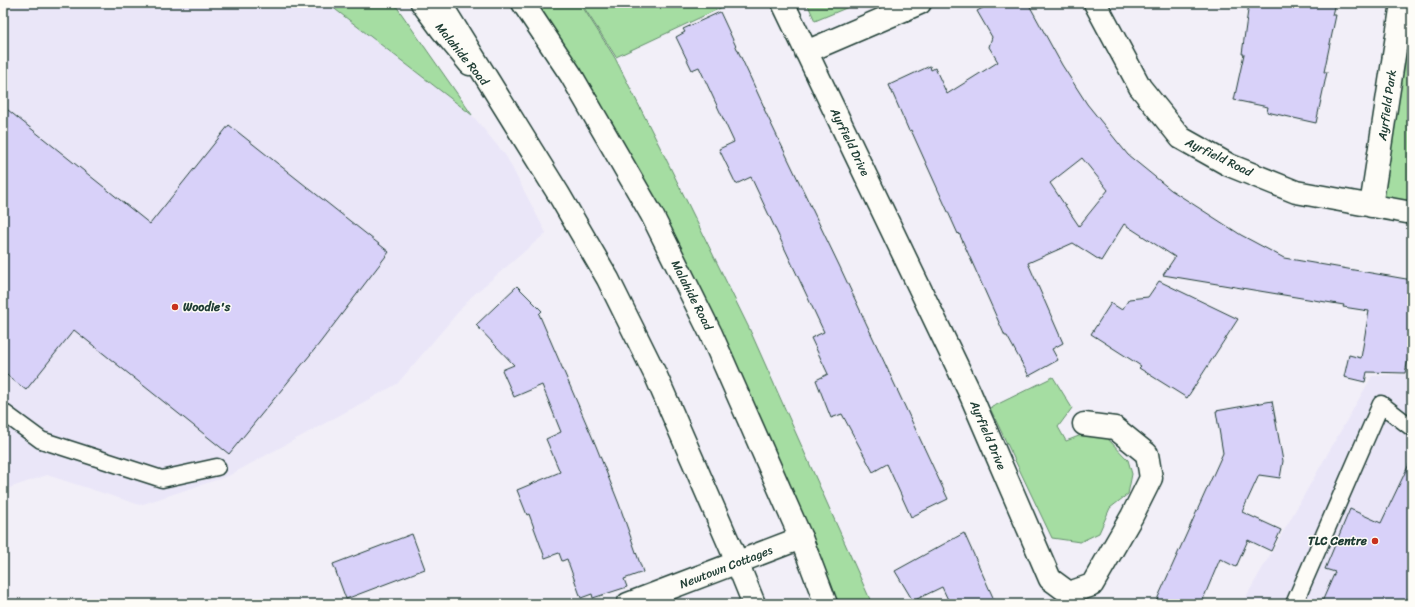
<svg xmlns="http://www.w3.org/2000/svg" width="1415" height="607" font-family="Sriracha,sans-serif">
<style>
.built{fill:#eae6f8}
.green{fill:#a5dda2;stroke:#628d6b}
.building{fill:#d8d1f9;stroke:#1f3d34;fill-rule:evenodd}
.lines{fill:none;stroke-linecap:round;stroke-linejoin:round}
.lane-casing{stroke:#1f3d34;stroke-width:19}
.street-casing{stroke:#1f3d34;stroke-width:25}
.secondary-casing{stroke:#1f3d34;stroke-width:25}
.lane{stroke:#fdfcf7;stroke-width:16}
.street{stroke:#fdfcf7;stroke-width:22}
.secondary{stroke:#fdfcf7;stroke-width:22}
.poi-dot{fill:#c8321e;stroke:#fdfcf7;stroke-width:1.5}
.labels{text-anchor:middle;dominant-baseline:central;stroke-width:3;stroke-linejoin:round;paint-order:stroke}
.street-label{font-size:12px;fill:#1f3d34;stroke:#fdfcf7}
.poi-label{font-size:12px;font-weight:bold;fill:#1f3d34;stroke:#fdfcf7;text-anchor:start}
</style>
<rect width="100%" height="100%" fill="#f2eff8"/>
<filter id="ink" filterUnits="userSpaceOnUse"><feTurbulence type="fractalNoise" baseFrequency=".025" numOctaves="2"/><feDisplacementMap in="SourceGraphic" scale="8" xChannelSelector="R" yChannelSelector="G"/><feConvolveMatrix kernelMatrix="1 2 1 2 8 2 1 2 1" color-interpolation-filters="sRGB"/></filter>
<g filter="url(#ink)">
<path class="built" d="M 3,3 L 327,3 L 472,115 L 506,156 L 546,233 L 471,297 L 397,384 L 228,476 L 140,505 L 47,475 L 3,490 Z
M 1412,374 L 1412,604 L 1242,604 L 1372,376 Z"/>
<path class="green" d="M 327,3 L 394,3 L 472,115 Z
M 524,3 L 580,3 L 615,58 L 665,157 L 749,328 L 872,604 L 827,604 L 712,334 Z
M 581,3 L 731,3 L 616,57 Z
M 807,3 L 858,3 L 815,21 Z
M 1412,3 L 1412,212 L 1374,193 Z
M 1053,377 L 1072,408 L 1058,427 L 1066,441 L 1089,432 L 1107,438 L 1128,460 L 1132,474 L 1128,494 L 1110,508 L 1099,533 L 1080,542 L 1052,538 L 990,408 Z"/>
<path class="building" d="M 992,3 L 1028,3 L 1062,65 L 1087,104 L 1128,155 L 1171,190 L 1241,235 L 1284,258 L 1412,280 L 1412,342 L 1405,373 L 1367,372 L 1365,382 L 1344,377 L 1349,355 L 1361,358 L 1369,311 L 1343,307 L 1344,305 L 1163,275 L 1175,257 L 1124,224 L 1101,261 L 1073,243 L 1028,263 L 1063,343 L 1052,349 L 1058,360 L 1029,376 L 1007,336 L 1005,336 L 959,233 L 958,234 L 911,130 L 909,131 L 889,85 L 930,66 L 931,70 L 935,68 L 947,94 L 998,62 L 989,47 L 992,37 L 977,11 ZM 1082,158 L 1108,190 L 1079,226 L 1050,183 Z
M 1249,3 L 1335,3 L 1332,15 L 1336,15 L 1324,72 L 1327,72 L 1316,123 L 1267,112 L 1268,107 L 1234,100 L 1244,54 L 1242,54 Z
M 720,12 L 765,109 L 764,109 L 839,265 L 948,499 L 911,517 L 887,464 L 873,472 L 842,414 L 831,418 L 816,380 L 828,374 L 811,338 L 824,332 L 751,177 L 736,184 L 719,149 L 734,142 L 699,67 L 692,70 L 676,37 L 685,32 L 683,29 Z
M 3,106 L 150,224 L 229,125 L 389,252 L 319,344 L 229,454 L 74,330 L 26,390 L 3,372 Z
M 1159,281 L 1238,319 L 1187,398 L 1139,368 L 1141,366 L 1091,334 L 1111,303 L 1122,310 L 1129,299 L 1148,297 Z
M 517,286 L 542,311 L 539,314 L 596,446 L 619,504 L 643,572 L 624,579 L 627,587 L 593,598 L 592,594 L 581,598 L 567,559 L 562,561 L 559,553 L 545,558 L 529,514 L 527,515 L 517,490 L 560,472 L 546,439 L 561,432 L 542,385 L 514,397 L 502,370 L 514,365 L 476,325 Z
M 1272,401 L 1283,461 L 1280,478 L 1259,475 L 1242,512 L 1281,530 L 1271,551 L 1248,540 L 1236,567 L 1220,559 L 1201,604 L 1155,604 L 1223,453 L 1216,411 Z
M 1412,458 L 1412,604 L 1321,604 L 1335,572 L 1325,569 L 1350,509 L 1381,523 Z
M 964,533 L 996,604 L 950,604 L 942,587 L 913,601 L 895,571 Z
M 412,534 L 425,569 L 346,599 L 333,564 Z"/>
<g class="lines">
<g class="lane-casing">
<path id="lane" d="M 3,412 L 41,440 L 162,479 L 217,467
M 1294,604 L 1381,404 L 1412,428"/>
</g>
<g class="street-casing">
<path id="street" d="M 422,3 L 442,30 L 470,64
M 783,3 L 969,391 L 1050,579 L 1069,593 L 1092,585 L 1132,516 L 1151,478 L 1147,454 L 1115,428 L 1084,424
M 1095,3 L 1140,87 L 1181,138 L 1229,165 L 1296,192 L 1412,213
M 806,52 L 920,3
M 1371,206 L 1402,3
M 628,604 L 801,538"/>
</g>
<g class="secondary-casing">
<path id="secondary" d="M 440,3 L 558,193 L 608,279 L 656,376 L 737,562 L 754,604
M 523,3 L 571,75 L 652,215 L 711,334 L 801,538 L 826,604"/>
</g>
<use href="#lane" class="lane"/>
<use href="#street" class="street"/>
<use href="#secondary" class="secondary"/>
</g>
</g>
<g class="poi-dot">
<circle cx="175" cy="307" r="4"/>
<circle cx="1375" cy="541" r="4"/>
</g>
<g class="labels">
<g class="street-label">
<text transform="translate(462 54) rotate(51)">Malahide Road</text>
<text transform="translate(1387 105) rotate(-82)">Ayrfield Park</text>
<text transform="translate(850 142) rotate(64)">Ayrfield Drive</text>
<text transform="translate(1219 157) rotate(26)">Ayrfield Road</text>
<text transform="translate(692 295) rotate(63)">Malahide Road</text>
<text transform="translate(988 435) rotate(67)">Ayrfield Drive</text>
<text transform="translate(726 567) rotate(-21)">Newtown Cottages</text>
</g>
<g class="poi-label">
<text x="183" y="307">Woodie's</text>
<text x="1367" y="541" text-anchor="end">TLC Centre</text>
</g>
</g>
<rect width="1415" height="607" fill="none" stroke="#fdfcf7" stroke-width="16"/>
<rect x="8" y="8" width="1399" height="591" fill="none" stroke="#1f3d34" stroke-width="1.5" filter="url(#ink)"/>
</svg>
